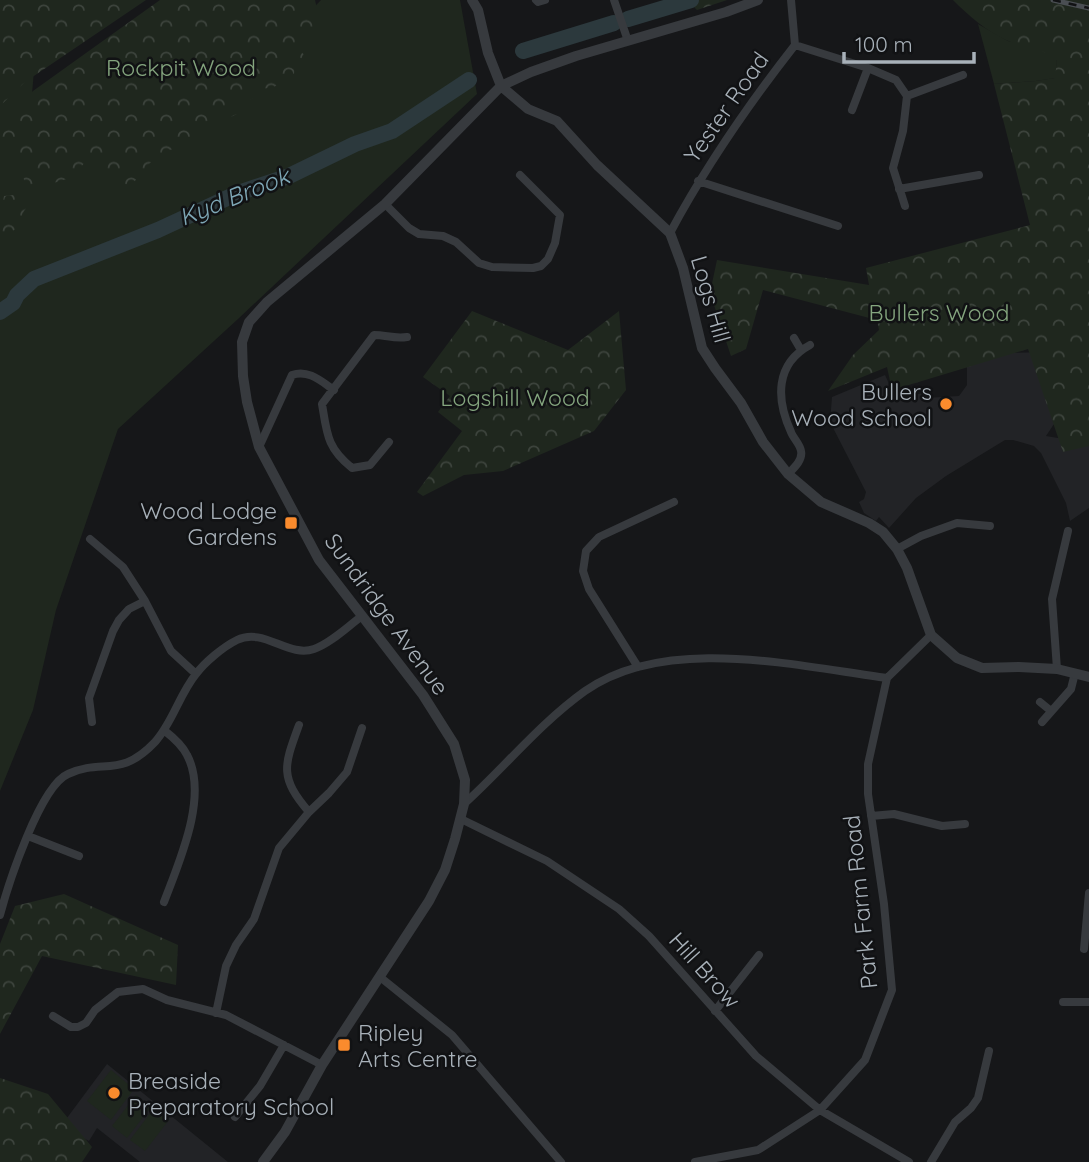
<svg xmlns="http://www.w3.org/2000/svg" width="1089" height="1162" font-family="Quicksand,sans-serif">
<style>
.built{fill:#222326}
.green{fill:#1f271e}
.forest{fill:url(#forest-crowns)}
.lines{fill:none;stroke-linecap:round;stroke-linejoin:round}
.river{stroke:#2c393d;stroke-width:16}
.minor{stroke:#373a3e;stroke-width:8}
.tertiary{stroke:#373a3e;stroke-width:10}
.rail-casing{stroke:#4a4e53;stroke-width:5}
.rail{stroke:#111214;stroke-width:2.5;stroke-dasharray:8;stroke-linecap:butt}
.poi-dot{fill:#fa8b2d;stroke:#111214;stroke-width:2.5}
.labels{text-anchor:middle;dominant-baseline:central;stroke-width:5;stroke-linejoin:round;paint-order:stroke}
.park-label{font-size:23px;fill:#84a57e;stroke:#111214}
.street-label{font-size:23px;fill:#a8b1b9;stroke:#111214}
.poi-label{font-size:23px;fill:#a8b1b9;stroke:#111214;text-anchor:end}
.water-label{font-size:24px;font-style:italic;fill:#7ea7b6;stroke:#111214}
</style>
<defs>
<pattern id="forest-crowns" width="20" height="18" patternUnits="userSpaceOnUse" patternTransform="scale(1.75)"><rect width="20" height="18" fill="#1f271e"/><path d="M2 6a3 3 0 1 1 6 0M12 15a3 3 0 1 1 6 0" fill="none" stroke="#3d443d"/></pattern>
</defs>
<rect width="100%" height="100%" fill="#161719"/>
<path class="built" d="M 1047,352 L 1056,421 L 1046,436 L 1058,438 L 1089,429 L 1089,508 L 1070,521 L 1066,503 L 1041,453 L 1034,446 L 1013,440 L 1005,440 L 946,476 L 916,498 L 889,528 L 879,517 L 876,521 L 864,513 L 859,502 L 864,499 L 866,492 L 830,422 L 832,397 L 885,375 L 896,399 L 923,393 L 925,398 L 959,396 L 967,385 L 967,354 Z
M 107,1064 L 228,1162 L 140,1162 L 97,1128 L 89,1141 L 61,1126 Z"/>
<path class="green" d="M 0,0 L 40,0 L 27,153 L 266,57 L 321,0 L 460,0 L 477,94 L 238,319 L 118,429 L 56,610 L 33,710 L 0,791 Z
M 978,24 L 1008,41 L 1042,49 L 1057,59 L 1056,78 L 1036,81 L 994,84 Z
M 111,1070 L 134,1089 L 111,1120 L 87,1101 Z
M 136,1095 L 151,1107 L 127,1138 L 112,1126 Z
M 154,1108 L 169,1120 L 145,1151 L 130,1140 Z"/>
<path class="forest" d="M 0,0 L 146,0 L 25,82 L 0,106 Z
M 160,0 L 315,0 C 321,26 312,29 300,50 L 305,56 L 304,60 L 299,61 L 295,65 L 294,74 L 274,87 L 262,89 L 263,94 L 241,103 L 243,111 L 202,131 L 178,149 L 167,150 C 162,158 155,158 149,164 C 138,175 138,182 123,189 L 97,174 L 92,165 L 85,162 L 73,177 L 44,186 L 24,211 L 21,226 L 9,233 L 3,243 L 0,241 L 0,217 L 4,196 L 24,194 C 25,178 24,164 11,153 L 0,153 L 0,126 L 33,91 Z
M 687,0 L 727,0 L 697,10 Z
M 953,0 L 1089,0 L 1089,446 L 1063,452 L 1028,349 L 892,390 L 887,367 L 828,391 L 853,355 L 879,330 L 877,320 L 763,290 L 746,349 L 731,356 L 710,293 L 717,260 L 869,285 L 866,268 L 1030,225 L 994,84 L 1036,81 L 1055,78 L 1057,60 C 1036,44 1026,49 1006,40 C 985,30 969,16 953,0 Z
M 472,311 L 568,350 L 619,311 L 626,390 L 594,431 L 503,471 L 464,475 L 423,496 L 417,492 L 462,431 L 438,412 L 450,396 L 423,377 Z
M 64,894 L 178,945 L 176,985 L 42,956 L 0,1034 L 0,944 L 15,906 Z
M 0,1078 L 48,1094 L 92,1147 L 82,1162 L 0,1162 Z"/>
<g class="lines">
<path class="river" d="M 628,19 L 691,0
M 523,51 L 614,23
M 0,312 L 13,303 L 17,295 L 34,279 L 158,230 L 238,193 L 289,176 L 355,144 L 392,131 L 469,80"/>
<path class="minor" d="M 536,0 L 538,2 L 545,0
M 614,0 L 628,41
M 795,45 L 868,68 L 896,80 L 907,96 L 903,131 L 893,168 L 905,206
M 907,96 L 963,75
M 852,110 L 868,68
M 698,181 L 838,226
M 899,189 L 979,175
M 385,204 L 409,228 L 419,234 L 443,236 L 456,242 L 479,263 L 492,267 L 533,268 L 541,266 L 548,259 L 555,243 L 560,215 L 520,175
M 670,233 C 706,166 748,105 795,45 L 791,0
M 794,338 L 801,350
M 389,442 L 370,465 L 352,468 C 327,448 327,434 322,404 L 374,335 C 386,335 394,339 407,337
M 259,447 L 292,375 C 308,369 321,381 334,390
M 788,474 C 794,468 803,460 801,451 C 800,444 793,438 791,432 C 776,399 775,364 810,345
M 90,539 L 123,567 L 145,601 L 171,651 L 196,674
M 897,549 L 921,536 L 957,523 L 990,526
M 638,667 L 589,589 L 583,571 L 586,551 L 599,537 L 674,502
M 1057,669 L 1052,599 L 1068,531
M 1040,702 L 1051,711
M 92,722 L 89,698 L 113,631 L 119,620 L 129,609 L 145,601
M 1042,722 L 1071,689 L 1075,673
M 299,725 C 284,766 279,777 309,812
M 464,804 C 505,767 539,724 585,691 C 666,634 796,666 887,678
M 871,816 L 894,814 L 942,826 L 965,824
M 461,819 L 547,861 L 619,909 L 649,936 L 756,1056 L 820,1110 L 909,1162
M 28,836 L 79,856
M 164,902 C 179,862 209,796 187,755 C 182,745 174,738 165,731
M 0,915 C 8,885 40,786 68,774 C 103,758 120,779 155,742 C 173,722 179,695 196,674 C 205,662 223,647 237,640 C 264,627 288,658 314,649 C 331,643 347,627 362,616
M 1084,949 L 1089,893
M 380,977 L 452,1035 L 561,1162
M 1063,1002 L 1089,1002
M 715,1011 L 759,955
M 216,1013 L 226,966 L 236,945 L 254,919 L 279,848 L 309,812 L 329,793 L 347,772 L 362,728
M 53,1016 L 71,1027 L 78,1027 L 86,1023 L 95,1010 L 118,992 L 143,989 L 167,1000 L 226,1015 L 322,1065
M 235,1117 L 260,1086 L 284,1045
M 695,1162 L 758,1150 L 820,1110 L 865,1060 L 892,990 L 884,904 L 868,794 L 868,764 L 887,678 L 931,635
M 931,1162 L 955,1122 L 971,1108 L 978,1098 L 989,1051"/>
<path class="tertiary" d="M 472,0 L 478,10 L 488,53 L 501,86 L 528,109 L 557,121 L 597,165 L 670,233 L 683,268 L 702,348 L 715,368 L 741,403 L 763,442 L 788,474 L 821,502 L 869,523 L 883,532 L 897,549 L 907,568 L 931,635 L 957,658 L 982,668 L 1019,667 L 1057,669 L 1089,677
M 263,1162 L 285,1132 L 322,1065 L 429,901 L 445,870 L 455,839 L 464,804 L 465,780 L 454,744 L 423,695 L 319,560 L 259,447 L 247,402 L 243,376 L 242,342 L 249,322 L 267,302 L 385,204 L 501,86 L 531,72 L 576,56 L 726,12 L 758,0"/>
<g class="rail-casing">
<path id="rail" d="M 1053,0 L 1089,8"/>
</g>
<use href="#rail" class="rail"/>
</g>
<g class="poi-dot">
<circle cx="946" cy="404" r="7"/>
<rect x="284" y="516" width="14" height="14" rx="3.5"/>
<rect x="337" y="1038" width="14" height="14" rx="3.5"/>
<circle cx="114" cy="1093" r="7"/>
</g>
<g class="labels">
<g class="park-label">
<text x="181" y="67">Rockpit Wood</text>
<text x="939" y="312">Bullers Wood</text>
<text x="515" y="397">Logshill Wood</text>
</g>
<g class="street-label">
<text transform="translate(726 107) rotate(-55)">Yester Road</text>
<text transform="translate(711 299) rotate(74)">Logs Hill</text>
<text transform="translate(387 614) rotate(54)">Sundridge Avenue</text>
<text transform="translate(860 902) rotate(-96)">Park Farm Road</text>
<text transform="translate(705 970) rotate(48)">Hill Brow</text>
</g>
<g class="poi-label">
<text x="932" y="391">Bullers<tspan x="932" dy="26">Wood School</tspan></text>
<text x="277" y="510">Wood Lodge<tspan x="277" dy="26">Gardens</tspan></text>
<text x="358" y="1032" text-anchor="start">Ripley<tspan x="358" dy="26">Arts Centre</tspan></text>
<text x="128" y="1080" text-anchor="start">Breaside<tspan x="128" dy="26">Preparatory School</tspan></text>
</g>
<g class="water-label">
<text transform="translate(234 196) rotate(-22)">Kyd Brook</text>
</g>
</g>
<path d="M844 52v10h130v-10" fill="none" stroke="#a8b1b9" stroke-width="3.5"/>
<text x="855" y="52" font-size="21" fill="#a8b1b9" stroke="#111214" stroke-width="5" paint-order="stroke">100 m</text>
</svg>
